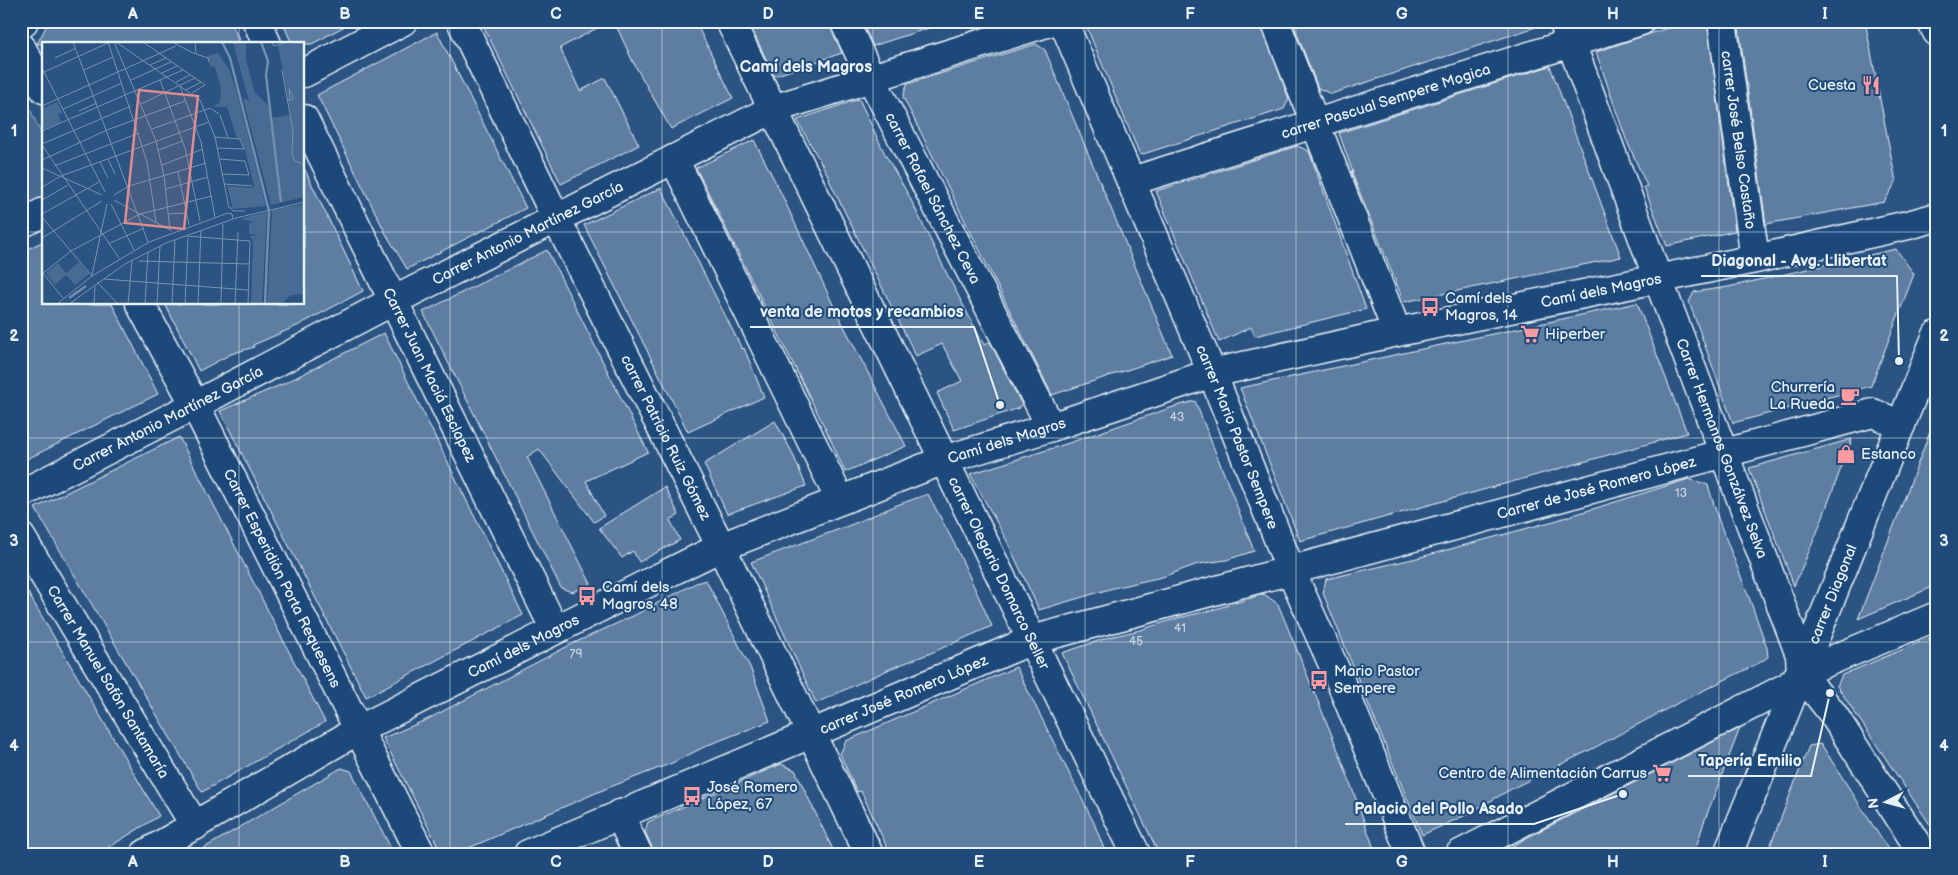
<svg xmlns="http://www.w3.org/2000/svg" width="1958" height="875" font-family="'Balsamiq Sans',sans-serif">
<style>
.green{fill:#476b93;stroke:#98aec6}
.building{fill:#5d7da1;stroke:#e8f1f8}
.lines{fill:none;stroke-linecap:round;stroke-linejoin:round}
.street-casing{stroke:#e8f1f8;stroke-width:31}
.secondary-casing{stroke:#e8f1f8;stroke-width:31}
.highway-casing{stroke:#e8f1f8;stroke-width:31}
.street{stroke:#1f4a7a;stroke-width:28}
.secondary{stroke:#1f4a7a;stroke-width:28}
.highway{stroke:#1f4a7a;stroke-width:28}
.grid{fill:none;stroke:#e8f1f8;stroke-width:1;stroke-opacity:0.55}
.labels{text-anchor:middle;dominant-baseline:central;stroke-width:4;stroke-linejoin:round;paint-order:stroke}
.number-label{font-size:12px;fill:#c5d4e2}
.poi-label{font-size:15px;fill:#e8f1f8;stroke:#1f4a7a;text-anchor:start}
.street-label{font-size:15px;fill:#e8f1f8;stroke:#1f4a7a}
.neighbourhood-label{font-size:16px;font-weight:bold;fill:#e8f1f8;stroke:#1f4a7a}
.inset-river{fill:none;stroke:#708ead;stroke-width:2.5}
.inset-road{fill:none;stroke:#7793b1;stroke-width:1}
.view{fill:#df8c90;fill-opacity:0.15;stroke:#df8c90;stroke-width:2.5}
.inset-edge{fill:none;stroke:#e8f1f8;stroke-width:2.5}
.leader{fill:none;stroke:#e8f1f8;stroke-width:2}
.callout-dot{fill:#e8f1f8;stroke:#1f4a7a;stroke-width:2}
.callout-label{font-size:16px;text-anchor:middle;font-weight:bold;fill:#e8f1f8;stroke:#1f4a7a;stroke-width:4;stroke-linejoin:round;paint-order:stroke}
.neatline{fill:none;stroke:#e8f1f8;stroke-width:2}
.grid-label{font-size:16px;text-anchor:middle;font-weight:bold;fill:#e8f1f8}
</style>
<rect width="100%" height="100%" fill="#2b5482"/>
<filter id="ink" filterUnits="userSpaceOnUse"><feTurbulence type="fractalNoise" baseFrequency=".02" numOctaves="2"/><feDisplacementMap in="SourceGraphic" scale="10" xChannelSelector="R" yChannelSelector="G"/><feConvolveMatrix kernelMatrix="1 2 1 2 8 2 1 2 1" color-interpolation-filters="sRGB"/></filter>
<g filter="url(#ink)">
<path class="green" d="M 21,89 L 44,140 L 44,196 L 21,208 Z"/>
<path class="building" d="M 49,21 L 230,21 L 241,44 L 37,44 Z
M 282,21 L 354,21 L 312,44 L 292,44 Z
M 481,21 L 610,21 L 560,48 L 580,91 L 605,78 L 639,145 L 561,184 Z
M 614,21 L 695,21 L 733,98 L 671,129 L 633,62 Z
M 748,21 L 829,21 L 842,53 L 774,76 Z
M 861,21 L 935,21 L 935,26 L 873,46 Z
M 1111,21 L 1260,21 L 1289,99 L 1284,109 L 1140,155 L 1087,28 Z
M 1292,21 L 1541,21 L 1542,25 L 1331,94 L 1318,88 Z
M 1688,21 L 1707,21 L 1735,231 L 1667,246 L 1644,187 L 1647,186 L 1626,139 L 1596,52 Z
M 1738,21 L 1865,21 L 1896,182 L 1884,202 L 1766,224 Z
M 437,32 L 526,208 L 407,269 L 386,234 L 317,95 Z
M 1036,44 L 1045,50 L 1172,355 L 1052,395 L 903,97 L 907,84 Z
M 1550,66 L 1621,257 L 1404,302 L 1351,171 L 1353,173 L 1339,133 Z
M 859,99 L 885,154 L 908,194 L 949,278 L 984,345 L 990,342 L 1022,405 L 1018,407 L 1019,408 L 954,430 L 937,393 L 962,381 L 942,344 L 916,356 L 829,180 L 830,179 L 797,120 Z
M 754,140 L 780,191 L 836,311 L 906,446 L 845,472 L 829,436 L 696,168 Z
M 1297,146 L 1309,151 L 1366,309 L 1255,336 L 1251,327 L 1219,342 L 1156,191 Z
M 304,168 L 363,291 L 297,326 L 253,345 L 254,347 L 231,354 L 199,371 L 165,304 L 304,304 Z
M 661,188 L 736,337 L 742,349 L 744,348 L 764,397 L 688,432 L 584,225 Z
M 44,241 L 44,304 L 112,304 L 158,394 L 21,462 L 21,252 Z
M 1896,249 L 1914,274 L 1871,386 L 1733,423 L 1689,302 L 1694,292 L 1728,287 Z
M 547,250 L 648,452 L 586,481 L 604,516 L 594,522 L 539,449 L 527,457 L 591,584 L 572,592 L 561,588 L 423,312 Z
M 1637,303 L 1687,433 L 1300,541 L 1240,388 Z
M 384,333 L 523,615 L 366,697 L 220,411 L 285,383 Z
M 1195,401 L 1233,496 L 1254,551 L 1226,560 L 1198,564 L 1162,577 L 1113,588 L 1039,610 L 1007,541 L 970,474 L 1066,444 L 1173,407 Z
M 1935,419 L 1937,419 L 1937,585 L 1858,619 Z
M 775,421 L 792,452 L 806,486 L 727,514 L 704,464 Z
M 179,437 L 325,722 L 202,792 L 35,508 Z
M 1852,439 L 1816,535 L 1794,586 L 1749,468 Z
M 1689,479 L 1708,485 L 1719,521 L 1749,597 L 1767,648 L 1768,657 L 1759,663 L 1678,703 L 1590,750 L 1513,788 L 1466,815 L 1422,835 L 1323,593 L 1326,579 L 1417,558 L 1554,521 Z
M 665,487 L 679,515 L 670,520 L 680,540 L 639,562 L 633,551 L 622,558 L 599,528 Z
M 928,494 L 956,547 L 992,626 L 931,653 L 892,668 L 816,703 L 751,562 L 853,524 L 897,505 Z
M 706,580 L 750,667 L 770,721 L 708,745 L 672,763 L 605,789 L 455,854 L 442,854 L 383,738 L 426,720 L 574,643 L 633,616 L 696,583 Z
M 21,581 L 159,816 L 98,854 L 21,854 Z
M 1264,594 L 1278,604 L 1340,755 L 1376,854 L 1159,854 L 1062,653 L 1110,637 L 1140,630 L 1178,618 L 1209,611 Z
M 1937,635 L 1937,835 L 1837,686 L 1842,675 Z
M 1016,667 L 1094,823 L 1106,854 L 890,854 L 861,791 L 857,792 L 840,754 L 846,741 Z
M 1740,728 L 1704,822 L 1694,854 L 1499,854 L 1528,837 Z
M 1821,744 L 1891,854 L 1767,854 L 1809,746 Z
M 781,764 L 795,770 L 835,854 L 655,854 L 645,832 L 648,822 Z
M 341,768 L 351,771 L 394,854 L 194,854 Z"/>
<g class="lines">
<g class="street-casing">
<g id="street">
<path d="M 257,21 L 267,44"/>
<path id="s1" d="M 461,21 L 556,218 L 721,547 L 869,854"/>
<path id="s2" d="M 730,21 L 1136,854"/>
<path id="s3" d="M 844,21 L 871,78 L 1051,427"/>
<path id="s4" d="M 1063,21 L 1212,373 L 1291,571 L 1339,678 L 1411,854"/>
<path d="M 1275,21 L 1397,332"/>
<path id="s5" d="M 1563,21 L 1658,279 L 1800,655 L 1801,673 L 1833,714 L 1923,854"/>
<path id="s6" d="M 1722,21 L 1755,259"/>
<path d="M 21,47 L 44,89"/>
<path d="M 304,73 L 403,21"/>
<path id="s7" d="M 304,119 L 555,630"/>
<path d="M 674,159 L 840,500"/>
<path id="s8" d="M 1132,181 L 1641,21"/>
<path d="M 21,224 L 44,212"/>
<path id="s9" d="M 140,304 L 195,405 L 421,854"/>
<path id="s10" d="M 21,494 L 195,405 L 393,301 L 773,109 L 1053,21"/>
<path id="s11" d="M 21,537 L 195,826"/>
<path d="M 619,814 L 638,854"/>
<path id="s12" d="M 145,854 L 358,730 L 652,581 L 721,547 L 944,460 L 1051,427 L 1212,373 L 1397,332 L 1755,259 L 1908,225 L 1937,217"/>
<path id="s13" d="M 528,854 L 1032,640 L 1873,413 L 1901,425"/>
<path d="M 1460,854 L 1789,686 L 1801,673 L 1937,616"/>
<path id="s14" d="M 1728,854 L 1937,335"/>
</g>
</g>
<g class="secondary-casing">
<path id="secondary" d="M 21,25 L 24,21"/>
</g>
<g class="highway-casing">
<path id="highway" d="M 1931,21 L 1937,32"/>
</g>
<use href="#street" class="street"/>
<use href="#secondary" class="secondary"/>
<use href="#highway" class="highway"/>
</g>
</g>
<path class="grid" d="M 239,21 L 239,44M 450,21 L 450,854M 662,21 L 662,854M 873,21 L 873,854M 1085,21 L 1085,854M 1296,21 L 1296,854M 1508,21 L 1508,854M 1719,21 L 1719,854M 21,232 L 44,232M 304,232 L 1937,232M 239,304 L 239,854M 21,438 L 1937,438M 21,642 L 1937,642"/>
<defs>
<g id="restaurant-bare" transform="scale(1.5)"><path d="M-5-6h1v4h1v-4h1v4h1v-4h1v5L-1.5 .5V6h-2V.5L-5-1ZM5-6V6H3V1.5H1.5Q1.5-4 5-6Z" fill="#ff9aa2" stroke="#1f4a7a" stroke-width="2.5" paint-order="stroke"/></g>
<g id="bus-bare" transform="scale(1.5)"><path d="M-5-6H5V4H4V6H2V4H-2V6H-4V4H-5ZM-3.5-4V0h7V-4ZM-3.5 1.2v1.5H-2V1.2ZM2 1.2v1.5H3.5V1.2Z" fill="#ff9aa2" stroke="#1f4a7a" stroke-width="2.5" paint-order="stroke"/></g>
<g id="supermarket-bare" transform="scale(1.5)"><path d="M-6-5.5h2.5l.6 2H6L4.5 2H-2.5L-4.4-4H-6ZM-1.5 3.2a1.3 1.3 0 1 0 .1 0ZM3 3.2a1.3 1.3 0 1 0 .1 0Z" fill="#ff9aa2" stroke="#1f4a7a" stroke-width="2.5" paint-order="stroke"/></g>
<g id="cafe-bare" transform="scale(1.5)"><path d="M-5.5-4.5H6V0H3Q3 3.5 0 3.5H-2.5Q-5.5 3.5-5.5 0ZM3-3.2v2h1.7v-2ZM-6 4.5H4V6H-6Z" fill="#ff9aa2" stroke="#1f4a7a" stroke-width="2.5" paint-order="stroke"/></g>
<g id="shop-bare" transform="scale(1.5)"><path d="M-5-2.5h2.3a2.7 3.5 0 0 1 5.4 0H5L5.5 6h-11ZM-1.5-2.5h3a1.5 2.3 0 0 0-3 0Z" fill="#ff9aa2" stroke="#1f4a7a" stroke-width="2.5" paint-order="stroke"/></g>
</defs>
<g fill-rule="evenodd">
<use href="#restaurant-bare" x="1871" y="85"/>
<use href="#bus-bare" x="1430" y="307"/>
<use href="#supermarket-bare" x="1530" y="334"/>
<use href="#cafe-bare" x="1850" y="396"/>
<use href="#shop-bare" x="1846" y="454"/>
<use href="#bus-bare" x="587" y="596"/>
<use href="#bus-bare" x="1319" y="680"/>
<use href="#supermarket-bare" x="1662" y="773"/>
<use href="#bus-bare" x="692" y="796"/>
</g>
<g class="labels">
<g class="number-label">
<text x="1177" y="417">43</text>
<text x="1681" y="493">13</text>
<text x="1180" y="628">41</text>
<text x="1136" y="641">45</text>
<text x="576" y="654">79</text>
</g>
<g class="poi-label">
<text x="1856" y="85" text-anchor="end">Cuesta</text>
<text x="1445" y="298">Camí dels<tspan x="1445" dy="17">Magros, 14</tspan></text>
<text x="1545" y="334">Hiperber</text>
<text x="1835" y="387" text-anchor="end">Churrería<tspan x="1835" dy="17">La Rueda</tspan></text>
<text x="1861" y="454">Estanco</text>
<text x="602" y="587">Camí dels<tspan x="602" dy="17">Magros, 48</tspan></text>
<text x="1334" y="671">Mario Pastor<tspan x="1334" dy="17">Sempere</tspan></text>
<text x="1647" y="773" text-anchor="end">Centro de Alimentación Carrus</text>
<text x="707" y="787">José Romero<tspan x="707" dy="17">López, 67</tspan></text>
</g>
<g class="street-label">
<text stroke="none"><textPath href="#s8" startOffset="266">carrer Pascual Sempere Mogica</textPath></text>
<text stroke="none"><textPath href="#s6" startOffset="120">carrer José Belso Castaño</textPath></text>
<text stroke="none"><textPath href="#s3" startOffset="198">carrer Rafael Sánchez Ceva</textPath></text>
<text stroke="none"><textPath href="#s10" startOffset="570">Carrer Antonio Martínez García</textPath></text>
<text stroke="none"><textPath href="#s12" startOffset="1572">Camí dels Magros</textPath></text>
<text stroke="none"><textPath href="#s7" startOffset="285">Carrer Juan Maciá Esclapez</textPath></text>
<text stroke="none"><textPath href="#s10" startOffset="165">Carrer Antonio Martínez García</textPath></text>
<text stroke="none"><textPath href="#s1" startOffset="464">carrer Patricio Ruiz Gómez</textPath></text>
<text stroke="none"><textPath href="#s4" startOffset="451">carrer Mario Pastor Sempere</textPath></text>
<text stroke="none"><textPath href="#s12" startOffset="958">Camí dels Magros</textPath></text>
<text stroke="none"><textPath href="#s5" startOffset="456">Carrer Hermanos Gonzálvez Selva</textPath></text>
<text stroke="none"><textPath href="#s13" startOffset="1132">Carrer de José Romero López</textPath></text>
<text stroke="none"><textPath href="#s2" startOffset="614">carrer Olegario Domarco Seller</textPath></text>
<text stroke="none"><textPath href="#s9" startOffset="309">Carrer Esperidión Porta Requesens</textPath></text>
<text stroke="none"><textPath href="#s14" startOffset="280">carrer Diagonal</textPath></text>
<text stroke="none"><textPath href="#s12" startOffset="432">Camí dels Magros</textPath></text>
<text stroke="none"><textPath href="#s11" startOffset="169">Carrer Manuel Safón Santamaría</textPath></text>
<text stroke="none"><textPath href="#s13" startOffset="408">carrer José Romero López</textPath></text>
</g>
<g class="neighbourhood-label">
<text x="806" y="67">Camí dels Magros</text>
</g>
</g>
<g transform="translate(42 42)">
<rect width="262" height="262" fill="#2b5482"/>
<path d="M 191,0 L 204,0 L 204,18 L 213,51 L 227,64 L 229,76 L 249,73 L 236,3 L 262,0 L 262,155 L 229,163 L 201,56 L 207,59 ZM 176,11 L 188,29 L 195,51 L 224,164 L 191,167 L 185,144 L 210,146 L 212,143 L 203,108 L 199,97 L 195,96 L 185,65 L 171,65 L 178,60 L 179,46 L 173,25 L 168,24 L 165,14 ZM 15,60 L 21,71 L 16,72 L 19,80 L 0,88 L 0,67 ZM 262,162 L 262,252 L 249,253 L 239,262 L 225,262 L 230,168 ZM 225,170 L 220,262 L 209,262 L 211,200 L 208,194 L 217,193 L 207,192 L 207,181 L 213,180 L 198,177 ZM 37,220 L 47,232 L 33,243 L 24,233 L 13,243 L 4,231 L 16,221 L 24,231 Z" fill="#476b93"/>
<path class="inset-river" d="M 180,0 L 188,16 L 227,169 L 223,262M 219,0 L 226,19 L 224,33 L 239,160M 27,256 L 44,244"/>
<path class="inset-road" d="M 31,0 L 106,200M 66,0 L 105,120 L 114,180M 72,0 L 114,99 L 122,134 L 128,188M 74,0 L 158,58 L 173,95 L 187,166M 101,0 L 163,43 L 150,51M 130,0 L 153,12M 153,0 L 154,12 L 166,16 L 167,20M 230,0 L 232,4 L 247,0M 13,16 L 34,6M 108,23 L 124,16M 0,26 L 63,150M 42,28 L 71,15M 240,28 L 251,89 L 250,111 L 252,119 L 260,121 L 263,131M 0,31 L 68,0M 120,31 L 135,24M 89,38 L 129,20M 118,38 L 143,106 L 158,179M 134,40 L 148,33M 138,44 L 159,100 L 173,175M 144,48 L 159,40M 245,58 L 249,58 L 251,57 L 251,55 L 247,47 L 248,58M 99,62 L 153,36M 0,64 L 134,4M 21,67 L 80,41M 37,69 L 55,61M 178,73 L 186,96M 110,87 L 168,66 L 177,72M 0,89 L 141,28M 172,95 L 198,97 L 202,107 L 175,106M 0,102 L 89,64M 0,103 L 77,216M 116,108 L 141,99M 66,117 L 73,132M 177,117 L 203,119 L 207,133 L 180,132M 0,118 L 65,88 L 143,59M 58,120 L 66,136M 120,123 L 161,107M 12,124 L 97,91M 0,126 L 60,153M 136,130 L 147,183M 182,142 L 210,144M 0,145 L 19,134 L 167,80M 124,147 L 166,135M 72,153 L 87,144 L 164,121M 0,158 L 26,143M 72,158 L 130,189M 69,162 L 92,208M 188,165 L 191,169 L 203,169M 0,172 L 57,140M 126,172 L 144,171M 0,175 L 50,234M 144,194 L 208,199 L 206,262M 0,196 L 60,159M 66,202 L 102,186M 97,219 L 208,222M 0,230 L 21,256M 0,232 L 29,209 L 98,172 L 170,154M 50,233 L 65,162M 62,237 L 206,248M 55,240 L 76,262M 29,261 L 55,262M 52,261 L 53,245M 15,262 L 50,234 L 107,200 L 186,171 L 190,172 L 191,177M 27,262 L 83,222 L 124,201 L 194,176 L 263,160M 86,262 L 90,219M 103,262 L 106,210M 115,262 L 118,204M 130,262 L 133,198M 143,262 L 146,196M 156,262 L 159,188M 179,262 L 181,182M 193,262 L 196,190"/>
<path class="view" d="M 97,48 L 156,54 L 142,187 L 83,181 Z"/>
<rect width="262" height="262" class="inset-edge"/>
</g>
<path class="leader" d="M1899 361L1897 276H1701M1000 405L974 327H750M1830 693L1811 776H1688M1623 794L1534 824H1345"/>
<g class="callout-dot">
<circle cx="1899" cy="361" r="5"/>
<circle cx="1000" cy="405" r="5"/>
<circle cx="1830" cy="693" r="5"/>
<circle cx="1623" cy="794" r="5"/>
</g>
<g class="callout-label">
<text x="1799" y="266">Diagonal - Avg. Llibertat</text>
<text x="862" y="317">venta de motos y recambios</text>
<text x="1750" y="766">Tapería Emilio</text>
<text x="1439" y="814">Palacio del Pollo Asado</text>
</g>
<rect width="1958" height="875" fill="none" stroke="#1f4a7a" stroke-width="55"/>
<g transform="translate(1886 802) rotate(264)" stroke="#1f4a7a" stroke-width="4" paint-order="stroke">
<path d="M0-4L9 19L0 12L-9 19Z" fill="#e8f1f8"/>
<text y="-8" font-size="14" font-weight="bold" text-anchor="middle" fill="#e8f1f8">N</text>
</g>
<rect x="28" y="28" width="1902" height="820" class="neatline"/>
<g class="grid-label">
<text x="133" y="19">A</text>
<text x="345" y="19">B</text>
<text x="556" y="19">C</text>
<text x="768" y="19">D</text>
<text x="979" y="19">E</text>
<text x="1190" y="19">F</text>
<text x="1402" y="19">G</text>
<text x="1613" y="19">H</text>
<text x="1825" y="19">I</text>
<text x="14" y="136">1</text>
<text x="1944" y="136">1</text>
<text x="14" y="341">2</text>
<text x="1944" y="341">2</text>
<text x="14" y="546">3</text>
<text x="1944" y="546">3</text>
<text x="14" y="751">4</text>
<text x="1944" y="751">4</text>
<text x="133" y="867">A</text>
<text x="345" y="867">B</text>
<text x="556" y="867">C</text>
<text x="768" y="867">D</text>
<text x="979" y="867">E</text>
<text x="1190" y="867">F</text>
<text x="1402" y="867">G</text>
<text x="1613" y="867">H</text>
<text x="1825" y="867">I</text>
</g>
</svg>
